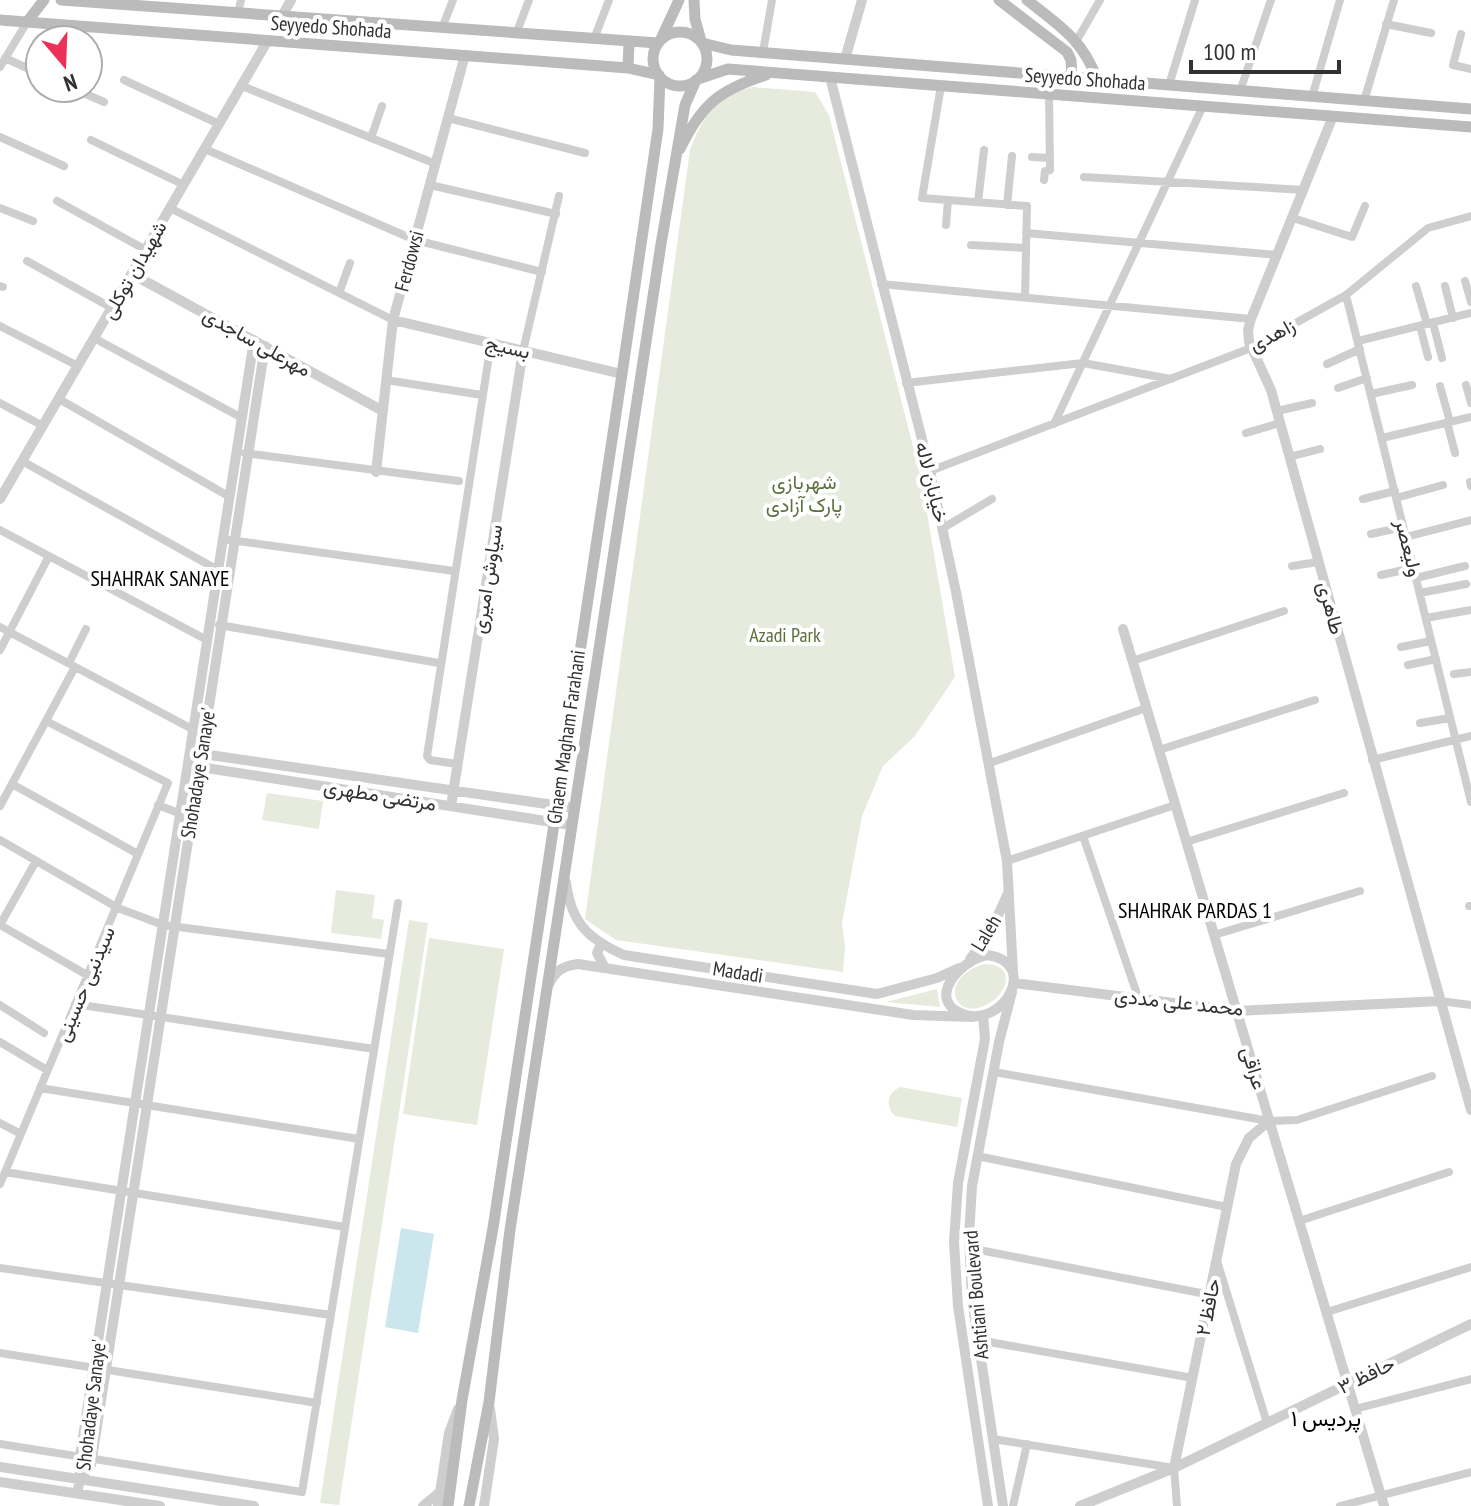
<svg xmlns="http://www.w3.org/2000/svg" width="1471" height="1506" font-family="'PT Sans Narrow',Vazirmatn,sans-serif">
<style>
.green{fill:#e7ebdd}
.water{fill:#cce6ee}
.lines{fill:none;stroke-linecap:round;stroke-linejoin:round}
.minor{stroke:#cecece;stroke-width:8}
.tertiary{stroke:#cecece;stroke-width:10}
.secondary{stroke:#bbb;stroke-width:11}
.labels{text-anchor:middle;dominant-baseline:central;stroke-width:8;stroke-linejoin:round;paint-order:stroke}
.street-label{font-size:20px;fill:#313131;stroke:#fff}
.park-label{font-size:20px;fill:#5c703c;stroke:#fff}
.neighbourhood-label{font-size:22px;fill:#000;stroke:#fff}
</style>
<rect width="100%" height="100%" fill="#fff"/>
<path class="green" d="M 753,87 L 815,92 L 829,115 L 921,478 L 955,677 L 915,736 L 883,766 L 862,816 L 842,923 L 845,947 L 843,972 L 616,940 L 585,919 L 690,150 C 703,116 715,96 753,87 Z
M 267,793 L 323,801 L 319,829 L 262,820 Z
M 336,890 L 375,895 L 372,918 L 384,920 L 381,939 L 331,933 Z
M 409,920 L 428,923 L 339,1505 L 320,1503 Z
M 429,938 L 504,949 L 477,1125 L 403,1114 Z
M 984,964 C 1028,965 997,1014 967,1008 C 963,1007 959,1004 957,1000 C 948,982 970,968 984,964 Z
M 937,989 L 940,1007 L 886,1002 Z
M 900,1087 L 962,1098 L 957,1127 L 895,1116 C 885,1107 887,1093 900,1087 Z"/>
<path class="water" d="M 401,1228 L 434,1234 L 418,1333 L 385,1327 Z"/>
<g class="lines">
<path class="minor" d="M 238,13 L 241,0
M 1386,24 L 1431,33
M 442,28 L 453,0
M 516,34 L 529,0
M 1461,34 L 1453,65 L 1471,69
M 594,39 L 609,0
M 1077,40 L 1100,0
M 763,52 L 772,0
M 5,58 L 40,74
M 0,67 L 27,22
M 124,80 L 219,124
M 1169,85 L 1195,0
M 242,86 L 436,164
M 941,86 L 922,198 L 1027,206 L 1025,297
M 72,88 L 104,102
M 1240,91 L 1271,0
M 1312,97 L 1340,0
M 1364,101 L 1394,0
M 448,118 L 585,153
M 0,137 L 64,166
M 371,138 L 382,106
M 91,140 L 184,185
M 205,149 L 415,240 L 542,272
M 1032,157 L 1050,158
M 1084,177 L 1304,190
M 1044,180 L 1045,171 L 1050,170 L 1049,94
M 430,185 L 556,214
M 57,201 L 146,250
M 978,202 L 984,150
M 1007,205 L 1012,156
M 0,208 L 33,221
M 170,208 L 393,320
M 1293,218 L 1352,237 L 1365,206
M 946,225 L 948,200
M 1026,233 L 1278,255
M 971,245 L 1026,248
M 27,261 L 112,308
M 1465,281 L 1471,302
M 881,284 L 1251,319
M 0,286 L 3,287
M 1416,286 L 1427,324
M 1445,286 L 1453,318
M 339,293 L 350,263
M 1346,295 L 1471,802
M 1433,323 L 1442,358
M 0,326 L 78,366
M 1420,326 L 1428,357
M 94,338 L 242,418
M 1358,341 L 1471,313
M 523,351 L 559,196
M 1327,364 L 1360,349
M 386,380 L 482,395
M 906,383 L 1083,363 L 1171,379
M 1466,385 L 1471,403
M 1440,386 L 1450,422
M 1338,388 L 1367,378
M 1371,394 L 1412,385
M 59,399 L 230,497
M 0,403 L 43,426
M 1277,411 L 1312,403
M 1447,422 L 1455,453
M 1054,424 L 1203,106
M 1246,433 L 1280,423
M 1382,438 L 1471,417
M 245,453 L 459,481
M 1289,457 L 1320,449
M 22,461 L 218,570
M 930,471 L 1251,348 L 1346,295 L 1428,228 L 1471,216
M 1470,482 L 1471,486
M 1396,498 L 1443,485
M 1363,499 L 1395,491
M 943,528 L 992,499
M 0,530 L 207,640
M 1371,534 L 1403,527
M 1406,537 L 1471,520
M 223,539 L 454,571
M 1292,566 L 1318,562
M 1381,575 L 1413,568
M 1416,578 L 1465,566
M 1420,593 L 1466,584
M 1426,618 L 1471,610
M 219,625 L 439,663
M 0,627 L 194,730
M 1401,647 L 1431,641
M 0,650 L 49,556
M 1132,661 L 1284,611
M 69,663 L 86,629
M 1408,665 L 1436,659
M 1454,674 L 1471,672
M 1420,723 L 1450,718
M 1159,750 L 1315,700
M 1372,760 L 1471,736
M 990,763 L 1146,708
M 457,764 L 430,760 L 427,756 L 491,343
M 12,784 L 138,854
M 158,805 L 181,814
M 0,806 L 75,667
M 1083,836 L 1138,997
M 0,840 L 118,908 L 163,925 L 389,954
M 1186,842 L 1344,793
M 36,861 L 0,925 L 87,975
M 1007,861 L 1175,805
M 1469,906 L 1471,906
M 1214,935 L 1360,891
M 1440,1001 L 1471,1005
M 75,1004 L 374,1049
M 0,1005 L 44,1033
M 0,1042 L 47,1070
M 994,1072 L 1269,1121 L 1297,1120 L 1432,1076
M 40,1088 L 359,1139
M 0,1123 L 21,1134
M 977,1156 L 1227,1207
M 5,1172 L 345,1227
M 0,1184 C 55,1050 113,917 168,783 L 46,721
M 1299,1221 L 1449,1172
M 969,1248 L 1211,1295
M 1217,1261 L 1267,1423
M 0,1268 L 331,1315
M 1327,1312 L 1471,1267
M 978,1340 L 1193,1378
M 0,1353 L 317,1403
M 1355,1409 L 1471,1379
M 993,1439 L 1174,1468 L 1177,1506
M 0,1444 L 302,1492 L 398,903
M 1013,1506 L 1027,1444
M 1340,1506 L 1471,1472"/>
<path class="tertiary" d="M 282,16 L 291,0
M 845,59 L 862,0
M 830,77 L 930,471 L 956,592 L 1007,861 L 1013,972
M 1333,116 L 1251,319 L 1248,330 L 1249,342 L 1271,390 L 1471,1110
M 132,274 L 383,411
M 393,320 L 622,374
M 376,472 L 393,320 L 465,55
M 0,499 L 268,40
M 1123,629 L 1384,1506
M 196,753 L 574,808
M 194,766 L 571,825
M 451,806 L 523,351
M 566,882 C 571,923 588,939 624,955 L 877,994 L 937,978 L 959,968
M 601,944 L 597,953 L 605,968
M 987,955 C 1041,962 1003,1029 963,1014 C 925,1000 960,960 987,955 Z
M 970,959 L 990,933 L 1008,893
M 1014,983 L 1237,1011 L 1440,1001
M 549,984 C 556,970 563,966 578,964 L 913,1015 L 973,1017
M 983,1015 L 985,1039 L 958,1183 L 954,1242 L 958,1306 L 988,1506
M 0,1467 L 254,1506
M 1174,1468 L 1236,1164 L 1249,1138 L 1269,1121
M 80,1480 L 91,1465 L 265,346
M 0,1482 L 160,1506
M 77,1493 L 80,1480 L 80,1456 L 254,340
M 423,1506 L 441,1491
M 438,1506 L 449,1433 L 458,1409
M 484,1506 L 494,1439 L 490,1409
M 1003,1506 L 972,1299 L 969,1236 L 972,1186 L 999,1042 L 1012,992
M 1080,1506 L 1174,1468 L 1471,1324"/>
<path class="secondary" d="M 61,0 L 658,43
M 694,0 L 695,19 L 701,41
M 999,0 L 1067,52 L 1071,60 L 1072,77
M 1027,0 C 1060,26 1082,39 1097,79
M 0,20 L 628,68 L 659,75
M 27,22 L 44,0
M653 59a27 27 0 1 1 54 0a27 27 0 1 1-54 0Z
M 661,39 L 679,0
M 702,43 L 731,50 L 1471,109
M 628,68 L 629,42
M 698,79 L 728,69 L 1471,127
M 680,149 C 701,105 719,90 766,75
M 448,1506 L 462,1400 L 493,1228 L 622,374 L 658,129 L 660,77
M 469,1506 L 489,1402 L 510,1230 L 661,244 L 685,105 L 696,80"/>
</g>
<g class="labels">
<g class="street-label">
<text transform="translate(331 27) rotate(4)">Seyyedo Shohada</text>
<text transform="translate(1085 79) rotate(4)">Seyyedo Shohada</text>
<text transform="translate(409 261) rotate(-75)">Ferdowsi</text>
<text transform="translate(134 270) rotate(-60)">شهیدان توکلی</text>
<text transform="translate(1272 335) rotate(-28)">زاهدی</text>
<text transform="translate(257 342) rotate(29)">مهرعلی ساجدی</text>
<text transform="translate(508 347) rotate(13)">بسیج</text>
<text transform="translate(932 482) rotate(76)">خیابان لاله</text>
<text transform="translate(1409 548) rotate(76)">ولیعصر</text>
<text transform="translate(487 579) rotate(-81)">سیاوش امیری</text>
<text transform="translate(1331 608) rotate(75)">طاهری</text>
<text transform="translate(566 737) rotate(-82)">Ghaem Magham Farahani</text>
<text transform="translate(198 773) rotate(-81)">Shohadaye Sanaye'</text>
<text transform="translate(380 795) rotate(9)">مرتضی مطهری</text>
<text transform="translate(986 933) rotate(-59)">Laleh</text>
<text transform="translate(738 972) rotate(9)">Madadi</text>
<text transform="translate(85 984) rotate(-67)">سیدنبی حسینی</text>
<text transform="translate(1179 1002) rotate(6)">محمد علی مددی</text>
<text transform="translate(1254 1068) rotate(73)">عراقی</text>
<text transform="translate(976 1295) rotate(-95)">Ashtiani Boulevard</text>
<text transform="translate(1208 1307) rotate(-79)">حافظ ۲</text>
<text transform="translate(1366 1375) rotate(-26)">حافظ ۳</text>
<text transform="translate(91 1405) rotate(-83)">Shohadaye Sanaye'</text>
</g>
<g class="park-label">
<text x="804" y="482">شهربازی<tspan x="804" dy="23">پارک آزادی</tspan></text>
<text x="785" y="635">Azadi Park</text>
</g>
<g class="neighbourhood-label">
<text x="160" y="578">SHAHRAK SANAYE</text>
<text x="1195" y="910">SHAHRAK PARDAS 1</text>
<text x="1326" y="1418">پردیس ۱</text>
</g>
</g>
<g transform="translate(64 64) rotate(161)"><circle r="38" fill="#ffffff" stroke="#adadad" stroke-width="2"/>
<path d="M0-6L14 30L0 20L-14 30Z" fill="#ec3058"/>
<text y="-12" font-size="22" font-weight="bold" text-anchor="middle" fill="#313131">N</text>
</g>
<path d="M1191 60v12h148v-12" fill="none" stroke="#313131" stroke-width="4"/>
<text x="1203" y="60" font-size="24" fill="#313131" stroke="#ffffff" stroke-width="6" paint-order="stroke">100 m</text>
</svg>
